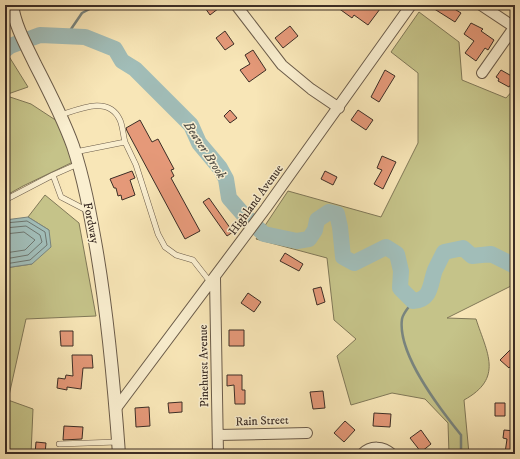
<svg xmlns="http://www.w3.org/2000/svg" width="520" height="459" font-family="'IM FELL DW Pica',serif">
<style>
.green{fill:#c5c389;stroke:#807858}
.water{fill:#a1bdb8;stroke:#79847e}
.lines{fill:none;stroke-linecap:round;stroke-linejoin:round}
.shore{stroke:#6e766f;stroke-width:1}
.stream{stroke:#79847e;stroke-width:2.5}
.river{stroke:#a1bdb8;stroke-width:16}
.building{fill:#e59979;stroke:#3c2e26}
.service-casing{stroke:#6b5c4a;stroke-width:6}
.minor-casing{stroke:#6b5c4a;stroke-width:12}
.tertiary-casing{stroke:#6b5c4a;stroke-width:14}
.service{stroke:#faefd0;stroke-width:5}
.minor{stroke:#faefd0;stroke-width:10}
.tertiary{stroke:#faefd0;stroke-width:12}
.labels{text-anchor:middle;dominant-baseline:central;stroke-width:3;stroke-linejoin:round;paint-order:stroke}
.street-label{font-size:12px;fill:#3c2e26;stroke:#faefd0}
.water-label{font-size:13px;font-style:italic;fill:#55524a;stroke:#faefd0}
</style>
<rect width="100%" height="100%" fill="#f8e6b7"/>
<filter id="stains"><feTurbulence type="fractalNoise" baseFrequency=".005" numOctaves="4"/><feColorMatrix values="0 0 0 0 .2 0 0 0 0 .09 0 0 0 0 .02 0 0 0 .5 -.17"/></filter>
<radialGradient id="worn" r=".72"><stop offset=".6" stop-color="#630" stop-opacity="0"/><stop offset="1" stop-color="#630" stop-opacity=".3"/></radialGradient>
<path class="green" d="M 419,12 L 459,42 L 462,80 L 506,98 L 515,88 L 515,284 L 447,318 L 476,319 C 487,353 504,378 464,400 L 469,454 L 449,454 L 448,423 L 425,399 L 392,393 L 351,405 L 337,356 L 356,339 L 334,320 L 327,258 L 256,239 L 288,191 L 381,217 L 418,143 L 418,73 L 391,52 Z
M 5,50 L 28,87 L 5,95 Z
M 7,96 L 31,104 L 57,121 L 73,162 L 23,186 L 5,196 L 5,97 Z
M 45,195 L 79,223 L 96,316 L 26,319 L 8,400 L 33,409 L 31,454 L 5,454 L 5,268 L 32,264 L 49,230 L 28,217 Z"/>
<path class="water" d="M 28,217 L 49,230 L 51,247 L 32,264 L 5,268 L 5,220 Z"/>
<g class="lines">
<path class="shore" d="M 5,223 L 27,221 L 45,232 L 47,245 L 30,260 L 5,264
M 5,228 L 26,226 L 40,235 L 42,242 L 28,255 L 5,259
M 5,234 L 24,232 L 35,240 L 25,250 L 5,253"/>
<path class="stream" d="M 67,35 L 82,13 L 97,5
M 413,301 C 410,306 403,313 402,319 C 397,354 440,409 461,435 L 461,454"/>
<path class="river" d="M 5,50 L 10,46 L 40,35 L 85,37 L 115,49 L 122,61 L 135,69 L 191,125 L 199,143 L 220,168 L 226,179 L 229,198 L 243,214 L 264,234 L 297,241 L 309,239 L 315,230 L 317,220 L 329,212 L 337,214 L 340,227 L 343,257 L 354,263 L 386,247 L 397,254 L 401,271 L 400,288 L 413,301 C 432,300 430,283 435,270 C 438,264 441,258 444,252 L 463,248 L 472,256 L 491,254 L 515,266"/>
</g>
<path class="building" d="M 203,5 L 223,5 L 210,15 Z
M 334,5 L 374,5 L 380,9 L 368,25 L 354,15 L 352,18 Z
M 428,5 L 448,5 L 461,13 L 455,22 Z
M 471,23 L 483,29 L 481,31 L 494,40 L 488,50 L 485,48 L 476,61 L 465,53 L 474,41 L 464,34 Z
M 290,26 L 298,36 L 283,48 L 275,38 Z
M 225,31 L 234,44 L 225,50 L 216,38 Z
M 253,50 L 266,70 L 249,82 L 240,70 L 250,64 L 245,55 Z
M 385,70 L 395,76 L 379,102 L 371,97 Z
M 501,70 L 515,78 L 509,87 L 498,81 L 499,79 L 496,77 Z
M 230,110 L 237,118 L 230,123 L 224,116 Z
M 358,110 L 373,120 L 366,130 L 351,120 Z
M 140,120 L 152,142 L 158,139 L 174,169 L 171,170 L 174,176 L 171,178 L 200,231 L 185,239 L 127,131 L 126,128 Z
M 382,156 L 396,162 L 383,189 L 374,184 L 382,170 L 377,168 Z
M 132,171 L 135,178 L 130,180 L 135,195 L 122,200 L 121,195 L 118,196 L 116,188 L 114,188 L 110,179 Z
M 325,171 L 337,177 L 333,185 L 321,179 Z
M 209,198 L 233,232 L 227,236 L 203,202 Z
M 285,253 L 303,264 L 299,271 L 280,261 Z
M 321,287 L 325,302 L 317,305 L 313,289 Z
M 248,293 L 261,302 L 254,312 L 241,303 Z
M 229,330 L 244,330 L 244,346 L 229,346 Z
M 60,331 L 73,331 L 73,346 L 61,346 Z
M 515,345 L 515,361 L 509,368 L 500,360 Z
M 72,355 L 92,355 L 93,368 L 83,368 L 81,389 L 67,387 L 67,390 L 57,388 L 58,378 L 65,379 L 66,375 L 73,376 Z
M 227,375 L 242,375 L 242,390 L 245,390 L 245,404 L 235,404 L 234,385 L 227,386 Z
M 323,391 L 325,408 L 313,409 L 310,392 Z
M 182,402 L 182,412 L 169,413 L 168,403 Z
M 495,403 L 505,403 L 505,416 L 495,416 Z
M 149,407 L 150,426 L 136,427 L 135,408 Z
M 374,413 L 391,414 L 390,427 L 373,426 Z
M 345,421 L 355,430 L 344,442 L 334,433 Z
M 64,426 L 83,427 L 82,439 L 63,440 Z
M 421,430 L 431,444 L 421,452 L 410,438 Z
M 504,430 L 515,431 L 515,454 L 505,453 L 507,439 L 503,438 Z
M 36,442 L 46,443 L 45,454 L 35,454 Z"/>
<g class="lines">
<g class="service-casing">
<path id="service" d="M 61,115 C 79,109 109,95 120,120 C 123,127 123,135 125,142
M 75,152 L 125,142 L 136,165 L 158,234 L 165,247 L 176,255 L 193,260 L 211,283
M 53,175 L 61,197 L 88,211
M 5,200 L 53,175 L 78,164
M 59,444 L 117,442"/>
</g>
<g class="minor-casing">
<path id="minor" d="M 236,5 L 282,65 L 311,89 L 339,108
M 481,5 L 514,27
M 482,73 L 515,26
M 215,278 L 218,454
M 117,407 L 266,208 L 411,5
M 218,435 L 307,433
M 362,454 C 371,445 383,446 392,454"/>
</g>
<g class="tertiary-casing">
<path id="tertiary" d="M 12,5 C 15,26 26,45 35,64 C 49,91 63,118 73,146 C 84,179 90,213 96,247 C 108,316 114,384 119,454"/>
</g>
<use href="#service" class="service"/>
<use href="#minor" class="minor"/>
<use href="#tertiary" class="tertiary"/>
</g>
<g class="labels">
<g class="street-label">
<text transform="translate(256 200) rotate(-54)">Highland Avenue</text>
<text transform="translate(91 223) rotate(79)">Fordway</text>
<text transform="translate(204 366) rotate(-91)">Pinehurst Avenue</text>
<text transform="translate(262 421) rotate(-2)">Rain Street</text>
</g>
<g class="water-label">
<text transform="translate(205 150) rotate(57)">Beaver Brook</text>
</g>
</g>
<rect width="520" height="459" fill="none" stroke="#f8e6b7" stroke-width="20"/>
<rect x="6" y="6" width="508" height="447" fill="none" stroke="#3c2e26" stroke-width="2"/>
<rect x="10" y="10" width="500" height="439" fill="none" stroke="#3c2e26"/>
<rect width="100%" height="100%" filter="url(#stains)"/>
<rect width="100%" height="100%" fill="url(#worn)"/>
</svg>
